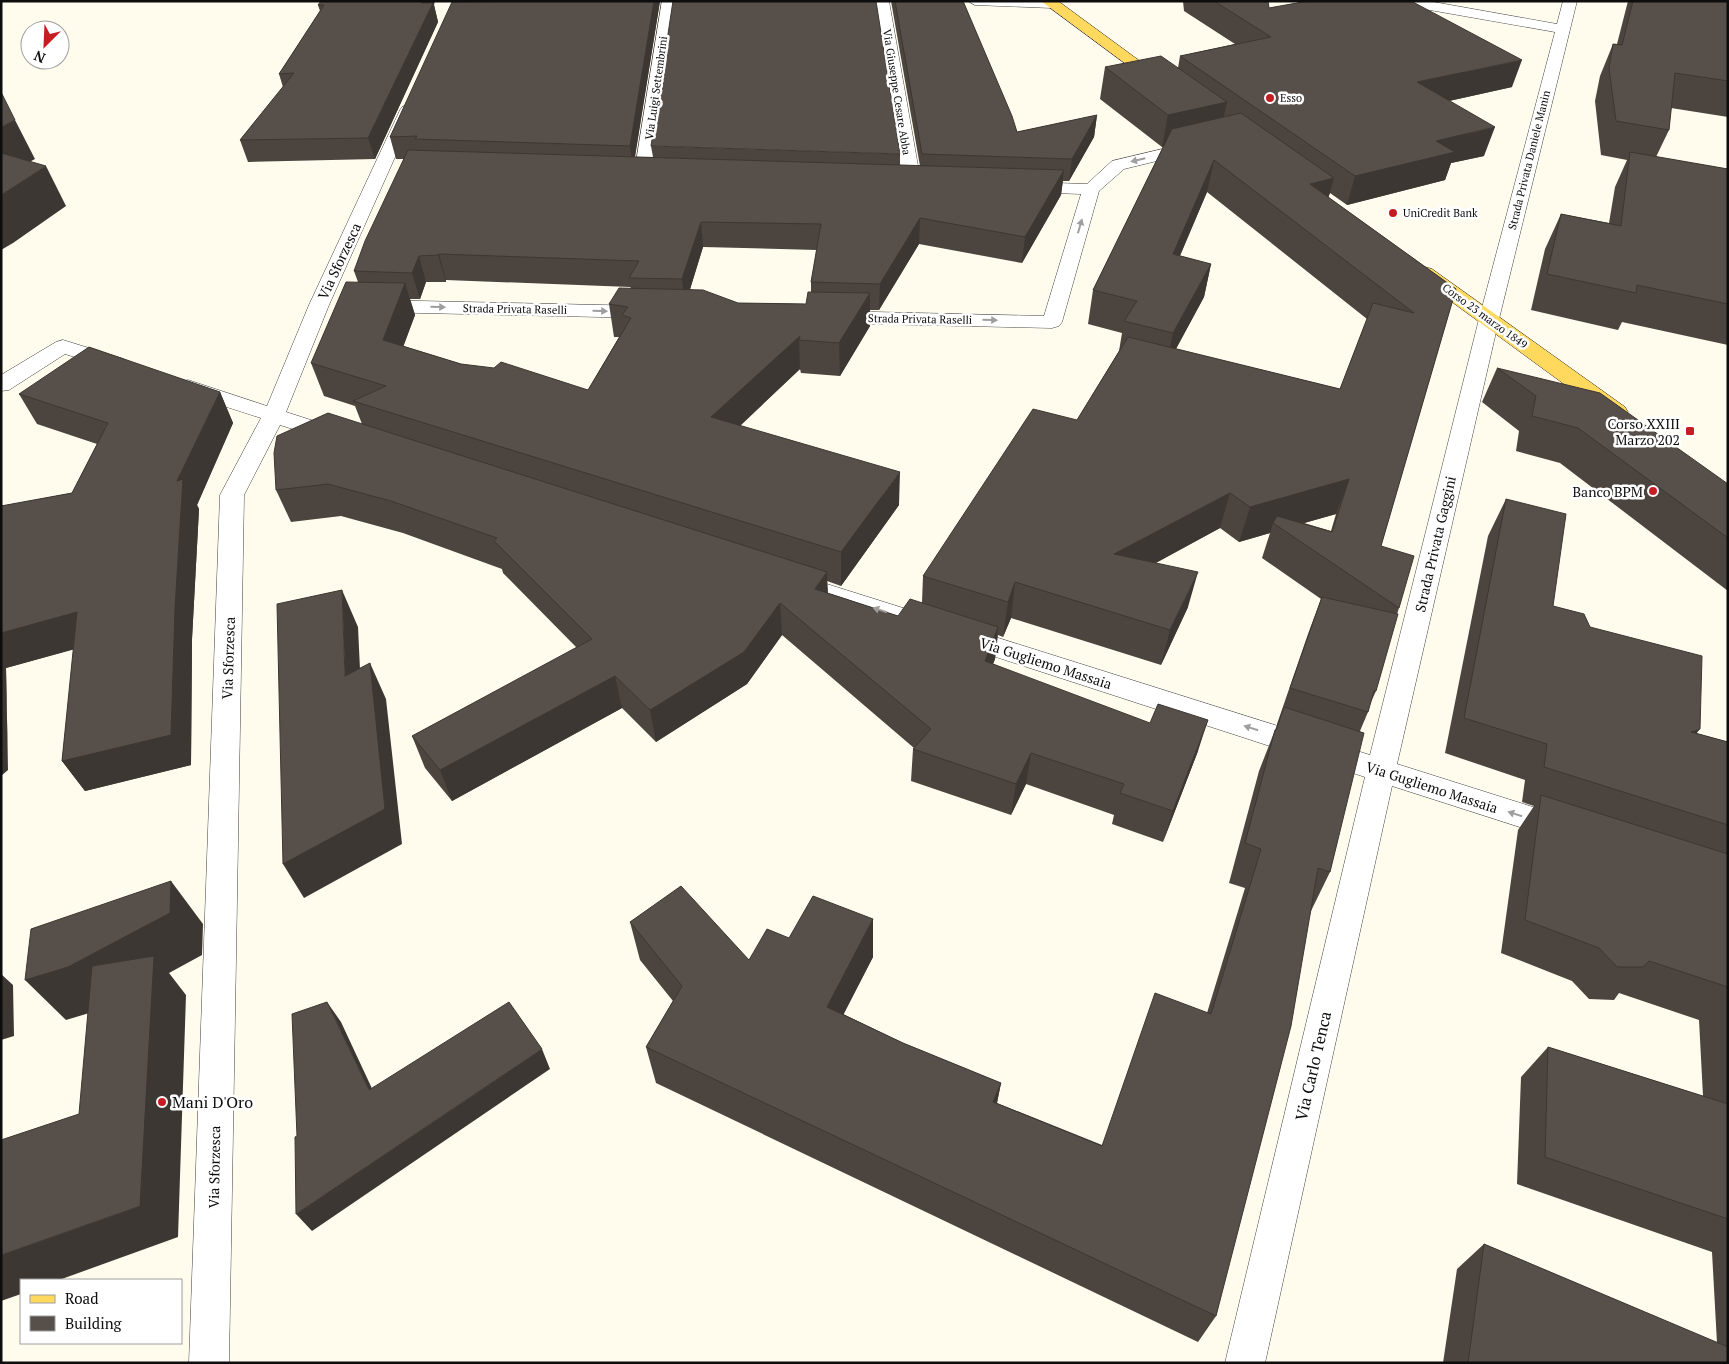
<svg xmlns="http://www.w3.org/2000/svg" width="1729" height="1364" font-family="'PT Serif',serif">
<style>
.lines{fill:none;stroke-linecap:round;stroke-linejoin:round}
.minor-casing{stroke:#404040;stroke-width:1}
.major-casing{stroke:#1e1e1e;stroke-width:1}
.minor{fill:#fff;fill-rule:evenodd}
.major{fill:#ffd95e;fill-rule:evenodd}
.wall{fill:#4b443f;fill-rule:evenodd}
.shaded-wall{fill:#3d3733}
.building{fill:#574f49;stroke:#3d3733}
.oneway{fill:#9e9e9e}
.poi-dot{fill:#c61d23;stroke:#fff;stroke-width:2}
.labels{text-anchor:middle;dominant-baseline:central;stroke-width:5;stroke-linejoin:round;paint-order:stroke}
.far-street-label{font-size:11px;fill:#0d0d0d;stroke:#fff}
.far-poi-label{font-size:11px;fill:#0d0d0d;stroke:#fff;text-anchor:start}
.street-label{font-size:14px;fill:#0d0d0d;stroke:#fff}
.poi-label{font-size:14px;fill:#0d0d0d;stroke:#fff;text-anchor:end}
.near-street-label{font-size:16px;fill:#0d0d0d;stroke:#fff}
.near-poi-label{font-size:16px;fill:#0d0d0d;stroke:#fff;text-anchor:start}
</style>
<rect width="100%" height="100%" fill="#fffcee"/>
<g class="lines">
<g class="minor-casing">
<path id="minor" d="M 662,1 L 676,1 L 652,175 L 649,179 L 643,180 L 637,179 L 634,175 Z
M 875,1 L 889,1 L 921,183 L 918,187 L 912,188 L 906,187 L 903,183 Z
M 968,1 L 1057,1 L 1059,4 L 1057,7 L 1052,8 L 975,5 Z
M 1409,1 L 1428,1 L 1557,24 L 1563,1 L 1577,1 L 1499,319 L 1397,764 L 1571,819 L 1575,828 L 1571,837 L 1560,840 L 1392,786 L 1265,1363 L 1225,1363 L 1365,777 L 793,591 L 789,585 L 793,579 L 802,576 L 811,579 L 1370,755 L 1479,319 L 1555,32 L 1424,9 L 1411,4 Z
M 408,105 L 414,107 L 416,110 L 329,305 L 286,412 L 345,431 L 348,436 L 345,441 L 337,443 L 280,425 L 244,495 L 229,1363 L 189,1363 L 220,495 L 261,418 L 180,392 L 177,387 L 180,382 L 188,380 L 267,406 L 309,305 L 400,110 L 402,107 Z
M 1196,141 L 1202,142 L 1204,146 L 1202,150 L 1124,169 L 1099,191 L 1062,322 L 1059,326 L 1052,328 L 833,323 L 826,321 L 823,317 L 826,313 L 833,311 L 1044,316 L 1081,194 L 1025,192 L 1019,191 L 1016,187 L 1019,183 L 1025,182 L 1087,184 L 1112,161 Z
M 375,300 L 647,306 L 654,308 L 657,312 L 654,316 L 647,318 L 375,312 L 368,310 L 365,306 L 368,302 Z
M 63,340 L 124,359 L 127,364 L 124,369 L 116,370 L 65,354 L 9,390 L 1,391 L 1,375 L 56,342 Z"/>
</g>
<g class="major-casing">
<path id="major" d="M 1041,1 L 1058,1 L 1171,84 L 1169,87 L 1157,87 Z
M 1425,267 L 1432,269 L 1625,407 L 1628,412 L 1625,417 L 1617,419 L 1609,417 L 1418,277 L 1415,273 L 1418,269 Z"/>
</g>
<use href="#minor" class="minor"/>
<use href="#major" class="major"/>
</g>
<path class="wall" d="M 534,1 L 660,1 L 635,157 L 653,157 L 651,146 L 900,154 L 900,165 L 920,166 L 891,1 L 963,1 L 1017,132 L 1097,115 L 1094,137 L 1069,181 L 1063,181 L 1061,195 L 1022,263 L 919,244 L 879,310 L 870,310 L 870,326 L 840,376 L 801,373 L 800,369 L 740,426 L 899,505 L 841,586 L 827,581 L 828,593 L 898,616 L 922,602 L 923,576 L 1077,420 L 1119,351 L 1122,333 L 1088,324 L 1093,290 L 1163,147 L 1162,147 L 1100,99 L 1105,67 L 1178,68 L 1180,56 L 1235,44 L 1184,11 L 1183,1 L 1268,1 L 1269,8 L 1512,87 L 1449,101 L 1484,156 L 1451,163 L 1445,180 L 1347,205 L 1330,193 L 1328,197 L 1456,289 L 1381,546 L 1399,608 L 1397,614 L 1376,691 L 1370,704 L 1368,712 L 1360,731 L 1330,872 L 1311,911 L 1216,1316 L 1198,1342 L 656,1083 L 646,1047 L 673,1001 L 640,960 L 630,922 L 749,960 L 789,938 L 873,919 L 873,957 L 843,1014 L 903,1043 L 1001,1083 L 997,1103 L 1102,1145 L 1207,1013 L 1245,888 L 1229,883 L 1259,771 L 1275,730 L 1277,725 L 1277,724 L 1308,634 L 1321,599 L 1262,558 L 1270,533 L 1239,542 L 1220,528 L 1156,563 L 1188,607 L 1161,665 L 1011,618 L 1003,637 L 998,635 L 995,659 L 993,664 L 1198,751 L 1163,842 L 1112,824 L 1114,815 L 1026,784 L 1011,815 L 911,781 L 913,749 L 914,748 L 782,635 L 747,684 L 656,742 L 622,708 L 452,801 L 425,768 L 412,736 L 577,648 L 503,573 L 502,569 L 403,533 L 341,516 L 291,522 L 276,490 L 362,424 L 355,406 L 324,396 L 311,363 L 358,282 L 354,271 L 404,159 L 396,159 L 390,137 ZM 1207,192 L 1367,319 L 1340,389 L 1176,349 L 1204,297 L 1211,264 L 1180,256 ZM 703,247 L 817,250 L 811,282 L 811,292 L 806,304 L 738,303 L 690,289 ZM 446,280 L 630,287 L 631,288 L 609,304 L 614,337 L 619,337 L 588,390 L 461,364 L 403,346 L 415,315 L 410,299 L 420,299 L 426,282 L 446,282 ZM 1336,514 L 1331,531 L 1304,523 Z
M 1628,1 L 1728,1 L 1728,117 L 1671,108 L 1669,130 L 1656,157 L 1728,169 L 1728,345 L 1622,322 L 1618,330 L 1531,310 L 1545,249 L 1561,214 L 1609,223 L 1615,187 L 1627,160 L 1601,155 L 1595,101 L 1600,76 L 1613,44 L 1617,44 Z
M 318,5 L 434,5 L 438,22 L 375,159 L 248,162 L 240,140 L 283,87 L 279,74 L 320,11 Z
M 1497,368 L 1728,484 L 1728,591 L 1560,463 L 1516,451 L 1519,431 L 1482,402 Z
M 220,392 L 233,423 L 197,505 L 199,509 L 192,639 L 191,765 L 85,791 L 62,761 L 74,649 L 6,668 L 8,770 L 1,506 L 72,493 L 97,444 L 37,424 L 19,394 Z
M 1506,499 L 1553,606 L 1590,627 L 1696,733 L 1728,742 L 1728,1363 L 1443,1363 L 1457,1269 L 1484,1244 L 1717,1343 L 1712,1252 L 1517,1184 L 1521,1077 L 1548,1047 L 1703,1096 L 1699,1020 L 1619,993 L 1614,1000 L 1589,999 L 1572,981 L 1501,953 L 1518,830 L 1534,806 L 1522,802 L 1525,780 L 1445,753 L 1488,536 Z"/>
<path class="shaded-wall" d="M 422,1 L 435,1 L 434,5 L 438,22 L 375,159 L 368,138 Z
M 654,1 L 660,1 L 633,168 L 630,146 Z
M 1522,60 L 1512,87 L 1408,110 L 1417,82 Z
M 1227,102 L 1220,134 L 1162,147 L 1168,115 Z
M 1097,115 L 1094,137 L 1069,181 L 1072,159 Z
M 15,120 L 35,159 L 1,177 L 1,127 Z
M 1495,127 L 1484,156 L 1451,163 L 1445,180 L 1347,205 L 1355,176 L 1436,141 Z
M 1214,160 L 1207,192 L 1166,288 L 1173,254 Z
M 46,166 L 66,206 L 13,243 L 1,250 L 1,195 Z
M 1064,170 L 1061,195 L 1022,263 L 1025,237 Z
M 1334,178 L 1325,210 L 1310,184 Z
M 920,218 L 919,244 L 879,310 L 880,284 Z
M 701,222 L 703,247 L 685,306 L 682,279 Z
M 439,254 L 446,280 L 446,282 L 438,255 Z
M 419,256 L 426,282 L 420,299 L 412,273 Z
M 1211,264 L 1204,297 L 1166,367 L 1173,333 Z
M 405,283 L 415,315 L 394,372 L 383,340 Z
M 870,293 L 870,326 L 840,376 L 839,343 Z
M 800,336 L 799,340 L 800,369 L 714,450 L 711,417 Z
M 220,392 L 233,423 L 197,505 L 199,509 L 192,639 L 191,765 L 85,791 L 62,761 L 177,481 Z
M 900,472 L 899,505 L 841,586 L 841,552 Z
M 1349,479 L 1336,514 L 1283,529 L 1273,523 L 1270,533 L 1239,542 L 1250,507 Z
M 1230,493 L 1220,528 L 1107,589 L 1114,554 Z
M 827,572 L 828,605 L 815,589 Z
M 1198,572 L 1188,607 L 1161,665 L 1170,630 Z
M 1015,582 L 1011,618 L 1003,637 L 1008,602 Z
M 342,590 L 358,627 L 362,712 L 345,676 Z
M 780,603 L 782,635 L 747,684 L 656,742 L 650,710 Z
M 77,612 L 97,643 L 6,668 L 8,770 L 1,776 L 1,633 Z
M 998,627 L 995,659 L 981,693 L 985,661 Z
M 370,663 L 386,699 L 402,844 L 304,898 L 283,864 Z
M 615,676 L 622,708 L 452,801 L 440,770 Z
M 1208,720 L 1198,751 L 1163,842 L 1173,811 Z
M 1700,729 L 1672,764 L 1691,732 Z
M 1031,753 L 1026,784 L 1011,815 L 1016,784 Z
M 171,881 L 203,924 L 202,955 L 169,973 L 186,995 L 178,1237 L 59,1280 L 21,1280 L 21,1294 L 1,1301 L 1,1255 L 140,1206 L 106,1008 L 66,1020 L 25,980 Z
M 873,919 L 873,957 L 829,1043 L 827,1007 Z
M 1,974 L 13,985 L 14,1036 L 1,1040 Z
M 327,1002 L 341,1022 L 382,1110 L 369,1090 Z
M 542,1049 L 550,1069 L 312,1231 L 296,1214 Z
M 1001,1083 L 994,1117 L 993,1102 Z"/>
<path class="building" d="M 321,1 L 422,1 L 421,3 L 433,3 L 368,138 L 240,140 L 294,73 L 279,74 L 324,5 L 318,5 Z
M 534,1 L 654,1 L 630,146 L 415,139 L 417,136 L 390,137 L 452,2 Z
M 673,1 L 876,1 L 900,154 L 651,146 Z
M 895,1 L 963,1 L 1012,116 L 1017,132 L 1097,115 L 1072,159 L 922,154 Z
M 1214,1 L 1268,1 L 1269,8 L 1308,1 L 1411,1 L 1522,60 L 1417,82 L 1495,127 L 1436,141 L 1455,152 L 1355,176 L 1180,56 L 1271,37 Z
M 1633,1 L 1728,1 L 1728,81 L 1675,73 L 1669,130 L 1616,121 L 1609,68 L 1613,44 L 1622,45 Z
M 1161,56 L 1227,102 L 1168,115 L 1105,67 Z
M 1,92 L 15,120 L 1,127 Z
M 1241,113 L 1334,178 L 1310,184 L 1456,289 L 1381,546 L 1414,556 L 1399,608 L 1273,523 L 1277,516 L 1332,532 L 1349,479 L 1250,507 L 1230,493 L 1114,554 L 1198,572 L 1170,630 L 1015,582 L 1008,602 L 923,576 L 1033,409 L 1077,420 L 1128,337 L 1340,389 L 1373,303 L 1414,313 L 1214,160 L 1173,254 L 1211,264 L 1173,333 L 1124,321 L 1137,301 L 1093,290 L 1172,129 Z
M 408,150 L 1064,170 L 1025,237 L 920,218 L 880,284 L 811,282 L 821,224 L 701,222 L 682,279 L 629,278 L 639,261 L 439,254 L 438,255 L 419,256 L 412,273 L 354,271 L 365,241 Z
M 1630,152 L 1728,169 L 1728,304 L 1637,285 L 1636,293 L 1547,274 L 1561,214 L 1621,226 Z
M 1,153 L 46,166 L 1,195 Z
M 346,282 L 405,283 L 383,340 L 461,364 L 494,368 L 501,362 L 588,390 L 631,318 L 622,315 L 628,307 L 609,304 L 619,288 L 703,290 L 738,303 L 806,304 L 808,292 L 870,293 L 839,343 L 799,340 L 800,336 L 711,417 L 900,472 L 841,552 L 353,401 L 386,386 L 311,363 Z
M 89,347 L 220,392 L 177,481 L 183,479 L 175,608 L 171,735 L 62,761 L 77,612 L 1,633 L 1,506 L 72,493 L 108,423 L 19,394 Z
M 1497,368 L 1600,393 L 1728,484 L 1728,538 L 1578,428 L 1532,416 L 1536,396 Z
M 328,413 L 827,572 L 815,589 L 898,616 L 910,599 L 998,627 L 985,661 L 1150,723 L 1158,704 L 1208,720 L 1173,811 L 1120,793 L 1124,784 L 1031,753 L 1016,784 L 913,749 L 931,729 L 780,603 L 744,652 L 650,710 L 615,676 L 440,770 L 412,736 L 592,639 L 494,541 L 497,538 L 391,501 L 328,484 L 276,490 L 274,453 L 277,436 Z
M 1506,499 L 1566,514 L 1553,606 L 1584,614 L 1590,627 L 1702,656 L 1700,729 L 1691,732 L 1728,742 L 1728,825 L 1544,767 L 1547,744 L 1464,718 Z
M 342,590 L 345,676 L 370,663 L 385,809 L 283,864 L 277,604 Z
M 1322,597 L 1398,614 L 1376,691 L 1374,691 L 1368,712 L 1290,688 Z
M 1284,707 L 1364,733 L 1330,872 L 1318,868 L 1291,1026 L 1216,1316 L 646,1047 L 682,986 L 630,922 L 681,886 L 749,960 L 767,929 L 789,938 L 813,896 L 873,919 L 827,1007 L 903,1043 L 1001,1083 L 993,1102 L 1102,1146 L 1155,993 L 1211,1014 L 1261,849 L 1245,843 L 1275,730 L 1276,730 Z
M 1541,795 L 1728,854 L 1728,987 L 1649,961 L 1643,967 L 1617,967 L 1599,948 L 1525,920 Z
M 171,881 L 170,913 L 68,967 L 25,980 L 31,929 Z
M 154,956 L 140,1206 L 1,1255 L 1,1140 L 79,1114 L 92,966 Z
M 327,1002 L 369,1090 L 509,1002 L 542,1049 L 296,1214 L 295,1137 L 297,1136 L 292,1014 Z
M 1548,1047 L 1728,1104 L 1728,1219 L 1545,1157 Z
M 1484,1244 L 1728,1347 L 1728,1363 L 1468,1363 Z"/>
<defs><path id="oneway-solid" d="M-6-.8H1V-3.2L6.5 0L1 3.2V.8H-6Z" transform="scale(1.25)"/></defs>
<g class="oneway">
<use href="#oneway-solid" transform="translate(1138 160) rotate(167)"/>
<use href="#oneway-solid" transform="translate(1080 226) rotate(-74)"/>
<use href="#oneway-solid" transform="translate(438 307) rotate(1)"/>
<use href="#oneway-solid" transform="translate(600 311) rotate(1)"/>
<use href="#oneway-solid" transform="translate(990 320) rotate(1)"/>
<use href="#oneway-solid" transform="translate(880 610) rotate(-162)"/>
<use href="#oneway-solid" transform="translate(1251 728) rotate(-162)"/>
<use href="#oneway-solid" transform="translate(1515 814) rotate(-162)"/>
</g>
<g class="poi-dot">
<circle cx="1270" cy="98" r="5"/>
<circle cx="1393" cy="213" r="5"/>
<rect x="1685" y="426" width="10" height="10" rx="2.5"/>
<circle cx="1653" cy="491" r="5"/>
<circle cx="162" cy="1102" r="5"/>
</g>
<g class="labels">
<g class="far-street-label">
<text transform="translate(656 88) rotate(-82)">Via Luigi Settembrini</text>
<text transform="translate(897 92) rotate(81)">Via Giuseppe Cesare Abba</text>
<text transform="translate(1529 160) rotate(-76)">Strada Privata Daniele Manin</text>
<text transform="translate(515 309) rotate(1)">Strada Privata Raselli</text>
<text transform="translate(1485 316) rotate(36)">Corso 23 marzo 1849</text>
<text transform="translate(920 319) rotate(1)">Strada Privata Raselli</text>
</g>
<g class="far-poi-label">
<text x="1280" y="98">Esso</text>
<text x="1403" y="213">UniCredit Bank</text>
</g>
<g class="street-label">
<text transform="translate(339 261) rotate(-65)">Via Sforzesca</text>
<text transform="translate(1435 544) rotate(-77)">Strada Privata Gaggini</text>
<text transform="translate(228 658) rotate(-88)">Via Sforzesca</text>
<text transform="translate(1046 663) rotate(18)">Via Gugliemo Massaia</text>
<text transform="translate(1432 787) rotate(18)">Via Gugliemo Massaia</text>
<text transform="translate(214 1167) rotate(-89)">Via Sforzesca</text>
</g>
<g class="poi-label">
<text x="1680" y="423">Corso XXIII<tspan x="1680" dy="16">Marzo 202</tspan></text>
<text x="1643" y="491">Banco BPM</text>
</g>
<g class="near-street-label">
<text transform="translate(1313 1066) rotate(-77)">Via Carlo Tenca</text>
</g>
<g class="near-poi-label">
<text x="172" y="1102">Mani D'Oro</text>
</g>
</g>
<rect width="1729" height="1364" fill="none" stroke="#0d0d0d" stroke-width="5"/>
<rect x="20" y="1279" width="162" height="65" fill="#ffffff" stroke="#9e9e9e"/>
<rect x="30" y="1295" width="25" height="8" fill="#ffd95e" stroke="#9e9e9e"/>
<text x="65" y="1304" font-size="15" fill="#0d0d0d">Road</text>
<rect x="30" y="1316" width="25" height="15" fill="#574f49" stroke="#9e9e9e"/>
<text x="65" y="1329" font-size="15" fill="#0d0d0d">Building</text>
<g transform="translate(45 45) rotate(204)"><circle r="24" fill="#ffffff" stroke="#9e9e9e"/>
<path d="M0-4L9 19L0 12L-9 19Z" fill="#c61d23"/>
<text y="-8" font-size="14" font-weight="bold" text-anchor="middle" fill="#0d0d0d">N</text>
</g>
</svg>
